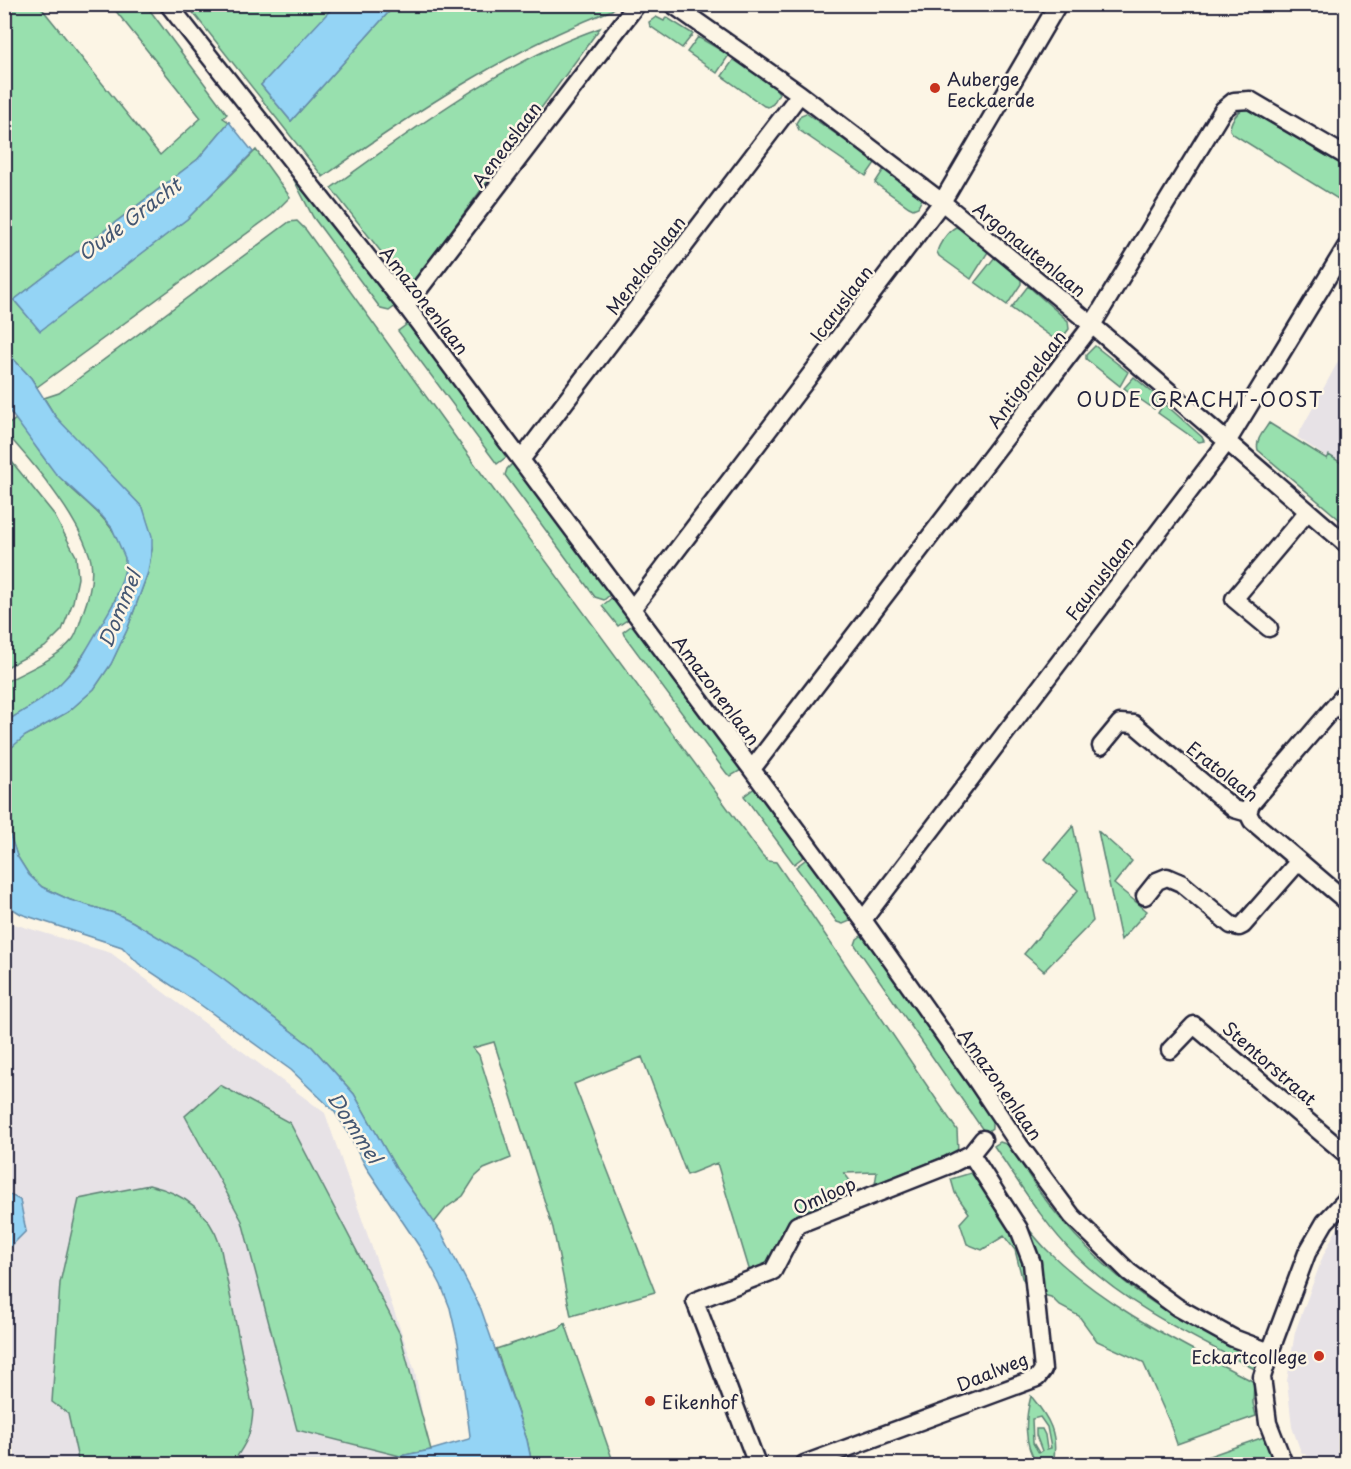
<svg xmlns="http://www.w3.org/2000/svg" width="1351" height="1469" font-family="'Playpen Sans',sans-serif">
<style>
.built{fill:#e7e2e6}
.green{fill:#98e0ae;stroke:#5d8174;stroke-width:1.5;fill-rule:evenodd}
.water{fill:#94d4f5;stroke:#668dab;stroke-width:1.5}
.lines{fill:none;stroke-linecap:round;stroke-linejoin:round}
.minor-casing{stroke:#22223b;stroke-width:21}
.minor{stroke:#fcf5e5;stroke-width:16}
.poi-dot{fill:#c8321e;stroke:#fcf5e5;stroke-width:2}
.labels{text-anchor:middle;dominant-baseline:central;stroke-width:5;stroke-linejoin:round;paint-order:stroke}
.poi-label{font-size:18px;fill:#22223b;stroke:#fcf5e5;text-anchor:start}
.street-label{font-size:18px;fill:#22223b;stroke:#fcf5e5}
.water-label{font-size:20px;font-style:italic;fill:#445773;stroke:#fcf5e5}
.neighbourhood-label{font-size:20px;letter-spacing:1.5px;fill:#22223b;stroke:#fcf5e5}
</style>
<rect width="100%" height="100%" fill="#fcf5e5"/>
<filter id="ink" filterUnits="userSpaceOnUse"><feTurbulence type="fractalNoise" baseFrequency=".0167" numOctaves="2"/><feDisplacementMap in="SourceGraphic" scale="12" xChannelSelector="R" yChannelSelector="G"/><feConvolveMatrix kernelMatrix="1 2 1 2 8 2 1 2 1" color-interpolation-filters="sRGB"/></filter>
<g filter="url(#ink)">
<path class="built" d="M 1346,347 L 1346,471 L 1297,437 Z
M 4,921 L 111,953 L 325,1113 L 415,1371 L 431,1464 L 5,1464 Z
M 1346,1215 L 1346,1464 L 1322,1464 L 1301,1452 L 1292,1427 L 1287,1381 L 1295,1332 L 1323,1256 L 1334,1234 Z"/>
<path class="green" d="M 5,5 L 39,5 L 160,155 L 201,118 L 111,5 L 146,5 L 227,114 L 223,118 L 229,122 L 198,159 L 14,300 L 40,330 L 187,219 L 256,150 L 290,197 L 272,215 L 37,387 L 31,378 L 5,350 Z
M 187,5 L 336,5 L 261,85 L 291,121 L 395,5 L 616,5 L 612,10 C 507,51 414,112 323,177 Z
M 656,17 L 664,21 L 666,17 L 693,34 L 682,48 L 650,26 L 649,22 Z
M 600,28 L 415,280 L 407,285 L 331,188 C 415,128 502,62 600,28 Z
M 698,37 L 729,55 L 717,73 L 687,52 Z
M 734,59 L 736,59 L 776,89 L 779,93 L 773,104 L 768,107 L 764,106 L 722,76 Z
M 1243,109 L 1248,110 L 1346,167 L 1346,204 L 1233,134 L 1230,130 C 1230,122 1236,113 1243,109 Z
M 806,113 L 874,161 L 875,163 L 866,176 L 799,130 L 796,123 L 801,115 Z
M 884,169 L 920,195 L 922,199 L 918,207 L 913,209 L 909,207 L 875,183 Z
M 297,177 L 397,305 L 389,311 L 381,309 L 313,217 L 294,180 Z
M 297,221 L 306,230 L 482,474 L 762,855 L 768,861 L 776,862 L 957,1130 L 958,1151 L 875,1184 L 877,1172 L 844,1173 L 858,1191 L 789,1220 L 769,1265 L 750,1272 L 717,1163 L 687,1175 L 642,1057 L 574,1084 L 655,1292 L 571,1316 L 553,1228 L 494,1042 L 473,1048 L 479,1055 L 511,1158 L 484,1169 L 475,1177 L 463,1196 L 446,1208 L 434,1223 L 397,1170 L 354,1094 L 312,1047 L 224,980 L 133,922 L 117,914 L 70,900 L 42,887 L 29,875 L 17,856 L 6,825 L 4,753 L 25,736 L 68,712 L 94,689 L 111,664 L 127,630 L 148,572 L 152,549 L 143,508 L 79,443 L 55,416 L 44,398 L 59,393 L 289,222 Z
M 956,227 L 961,229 L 988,252 L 971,279 L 939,256 L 937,252 C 939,244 948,231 956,227 Z
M 995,257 L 1021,280 L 1021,284 L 1007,305 L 975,282 Z
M 1028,286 L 1068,321 L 1069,329 L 1062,338 L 1053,338 L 1011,308 Z
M 410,322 L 509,455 L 497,464 L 398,331 Z
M 1095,346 L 1128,372 L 1120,386 L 1086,359 L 1086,355 Z
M 1134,377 L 1160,399 L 1154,409 L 1124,388 Z
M 1163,405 L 1166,405 L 1202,437 L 1204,441 L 1199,442 L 1158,413 Z
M 16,419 C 30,436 41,457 57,474 C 77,497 105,513 119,541 C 121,546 125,553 125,558 C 130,588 80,666 58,686 C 42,700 23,712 5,722 L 4,683 C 27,670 56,660 73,639 C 78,632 80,621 83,613 C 90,594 96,570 88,551 C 73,510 34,464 5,432 L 5,427 Z
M 1269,423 L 1327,459 L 1329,455 L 1346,466 L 1346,525 L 1258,450 C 1255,440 1264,431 1269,423 Z
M 4,452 L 53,513 L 76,556 L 78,578 L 73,602 L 62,630 L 45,647 L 5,668 Z
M 514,462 L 612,593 L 604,600 L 595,597 L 505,475 L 507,469 Z
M 614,596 L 630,618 L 618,626 L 602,606 Z
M 635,623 L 743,769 L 731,776 L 727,774 L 624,635 L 623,632 Z
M 756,787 L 807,854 L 794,864 L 744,796 Z
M 1073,826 L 1093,921 L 1044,971 L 1024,954 L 1078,890 L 1045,859 Z
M 1098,831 L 1132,861 L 1114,884 L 1147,911 L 1121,940 Z
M 809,857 L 855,919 L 843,924 L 837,922 L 796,867 Z
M 864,934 L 992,1120 L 992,1128 L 985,1133 L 855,945 L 857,939 Z
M 220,1085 L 290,1123 L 400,1334 L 431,1450 L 400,1456 L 297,1430 L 242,1221 L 185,1116 Z
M 1000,1142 L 1009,1145 C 1020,1161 1030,1179 1042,1195 C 1067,1230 1107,1270 1142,1295 C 1178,1321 1220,1338 1260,1357 L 1262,1373 C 1198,1339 1129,1308 1076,1256 C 1044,1224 1020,1184 994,1146 Z
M 984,1169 C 1004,1196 1023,1225 1046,1249 C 1104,1307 1182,1344 1254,1382 L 1253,1403 L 1256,1416 L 1177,1444 L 1169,1421 L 1143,1362 L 1097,1341 L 1079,1316 L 1060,1306 L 1051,1297 L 1043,1295 L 1030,1288 L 1022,1278 L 1015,1250 L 1004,1236 L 982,1250 L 967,1244 L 960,1223 L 969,1213 L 955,1193 L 951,1179 Z
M 149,1185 C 183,1193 209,1211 220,1245 L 253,1409 C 252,1435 246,1443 232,1464 L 79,1464 L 68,1414 L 52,1402 L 60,1283 L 79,1199 Z
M 565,1323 L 614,1464 L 532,1464 L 527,1440 L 496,1349 L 560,1328 Z
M 1031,1396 C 1049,1418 1059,1434 1053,1464 L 1037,1464 C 1023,1443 1025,1419 1031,1396 ZM 1040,1417 L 1047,1427 L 1051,1448 L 1047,1449 L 1045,1435 L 1042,1429 L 1036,1429 L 1036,1435 L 1042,1451 L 1039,1453 L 1033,1443 L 1032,1419 Z
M 1264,1437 L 1275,1464 L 1182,1464 L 1189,1463 Z"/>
<path class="water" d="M 336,4 L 395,5 L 291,121 L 261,85 Z
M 229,122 L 253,152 L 187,219 L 40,331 L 14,300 L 198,159 Z
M 5,350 L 31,378 L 55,416 L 143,508 L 152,536 L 152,549 L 148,572 L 127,630 L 111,664 L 94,689 L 68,712 L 25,736 L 5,753 L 5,722 L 38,702 L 59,685 L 77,666 L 115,601 L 125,570 L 125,558 L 112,528 L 102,516 L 55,473 L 5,405 Z
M 5,819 L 17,856 L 29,875 L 42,887 L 70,900 L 117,914 L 133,922 L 193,958 L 224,980 L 312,1047 L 354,1094 L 397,1170 L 441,1232 L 481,1309 L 527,1440 L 532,1464 L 441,1464 L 437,1460 L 390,1464 L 389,1458 L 431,1450 L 469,1439 L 470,1436 L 458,1343 L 450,1308 L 441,1285 L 425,1255 L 366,1167 L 346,1129 L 334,1111 L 291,1070 L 198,1003 L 139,964 L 122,947 L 21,914 L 5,904 Z
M 5,1192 L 20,1200 L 26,1231 L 10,1247 L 5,1249 Z"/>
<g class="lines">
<g class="minor-casing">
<path id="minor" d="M 168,4 L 406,306 L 750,767 L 863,920 L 976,1080 L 1020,1146 L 1072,1216 L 1129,1272 L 1177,1307 L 1233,1338 L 1270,1352
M 672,4 L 800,94 L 942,202 L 1092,325 L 1346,544
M 406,306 L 637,4
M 521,460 L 800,94
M 632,609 L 942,202 L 1058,4
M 1269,628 L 1234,599 L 1308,511
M 1101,746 L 1120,723 L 1134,724 L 1234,809 L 1248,813 L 1252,821 L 1346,901
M 752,769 L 1092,325 L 1223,110 L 1234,101 L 1250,100 L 1346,156
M 1248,813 L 1251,804 L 1346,693
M 1145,896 L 1157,881 L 1167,877 L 1181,883 L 1231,925 L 1239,927 L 1243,925 L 1299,861
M 863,920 L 1227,442 L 1346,247
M 1170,1050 L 1194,1025 L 1346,1154
M 757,1464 L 695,1301 L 773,1271 L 797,1225 L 949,1165 L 971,1154 L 983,1139
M 804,1464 L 1037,1378 L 1043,1370 L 1032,1263 L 1019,1229 L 971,1154
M 1284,1464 L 1268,1423 L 1262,1377 L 1270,1352 L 1307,1253 L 1325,1222 L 1346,1200"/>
</g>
<use href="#minor" class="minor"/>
</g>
</g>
<g class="poi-dot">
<circle cx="935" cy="88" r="6"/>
<circle cx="1319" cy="1356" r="6"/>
<circle cx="650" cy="1401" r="6"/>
</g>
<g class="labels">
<g class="poi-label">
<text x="947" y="78">Auberge<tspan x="947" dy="21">Eeckaerde</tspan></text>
<text x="1307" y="1356" text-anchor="end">Eckartcollege</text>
<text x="662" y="1401">Eikenhof</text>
</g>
<g class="street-label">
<text transform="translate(506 144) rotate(-53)">Aeneaslaan</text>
<text transform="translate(1030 249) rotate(39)">Argonautenlaan</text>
<text transform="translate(645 265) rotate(-53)">Menelaoslaan</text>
<text transform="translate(425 300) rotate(52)">Amazonenlaan</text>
<text transform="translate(841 303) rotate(-53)">Icaruslaan</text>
<text transform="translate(1026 379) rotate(-53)">Antigonelaan</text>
<text transform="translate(1099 578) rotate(-53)">Faunuslaan</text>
<text transform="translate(717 690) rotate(53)">Amazonenlaan</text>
<text transform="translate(1223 771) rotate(38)">Eratolaan</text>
<text transform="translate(1270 1063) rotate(41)">Stentorstraat</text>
<text transform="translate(1001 1084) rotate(55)">Amazonenlaan</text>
<text transform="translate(824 1195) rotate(-24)">Omloop</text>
<text transform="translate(992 1371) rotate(-22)">Daalweg</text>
</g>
<g class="water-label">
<text transform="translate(129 219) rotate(-37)">Oude Gracht</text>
<text transform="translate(119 609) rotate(-68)">Dommel</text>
<text transform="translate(355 1127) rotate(57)">Dommel</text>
</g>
<g class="neighbourhood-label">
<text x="1200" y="399">OUDE GRACHT-OOST</text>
</g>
</g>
<rect width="1351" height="1469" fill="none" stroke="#fcf5e5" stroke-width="24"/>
<rect x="12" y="12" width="1327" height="1445" fill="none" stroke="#22223b" stroke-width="2" filter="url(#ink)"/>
</svg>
